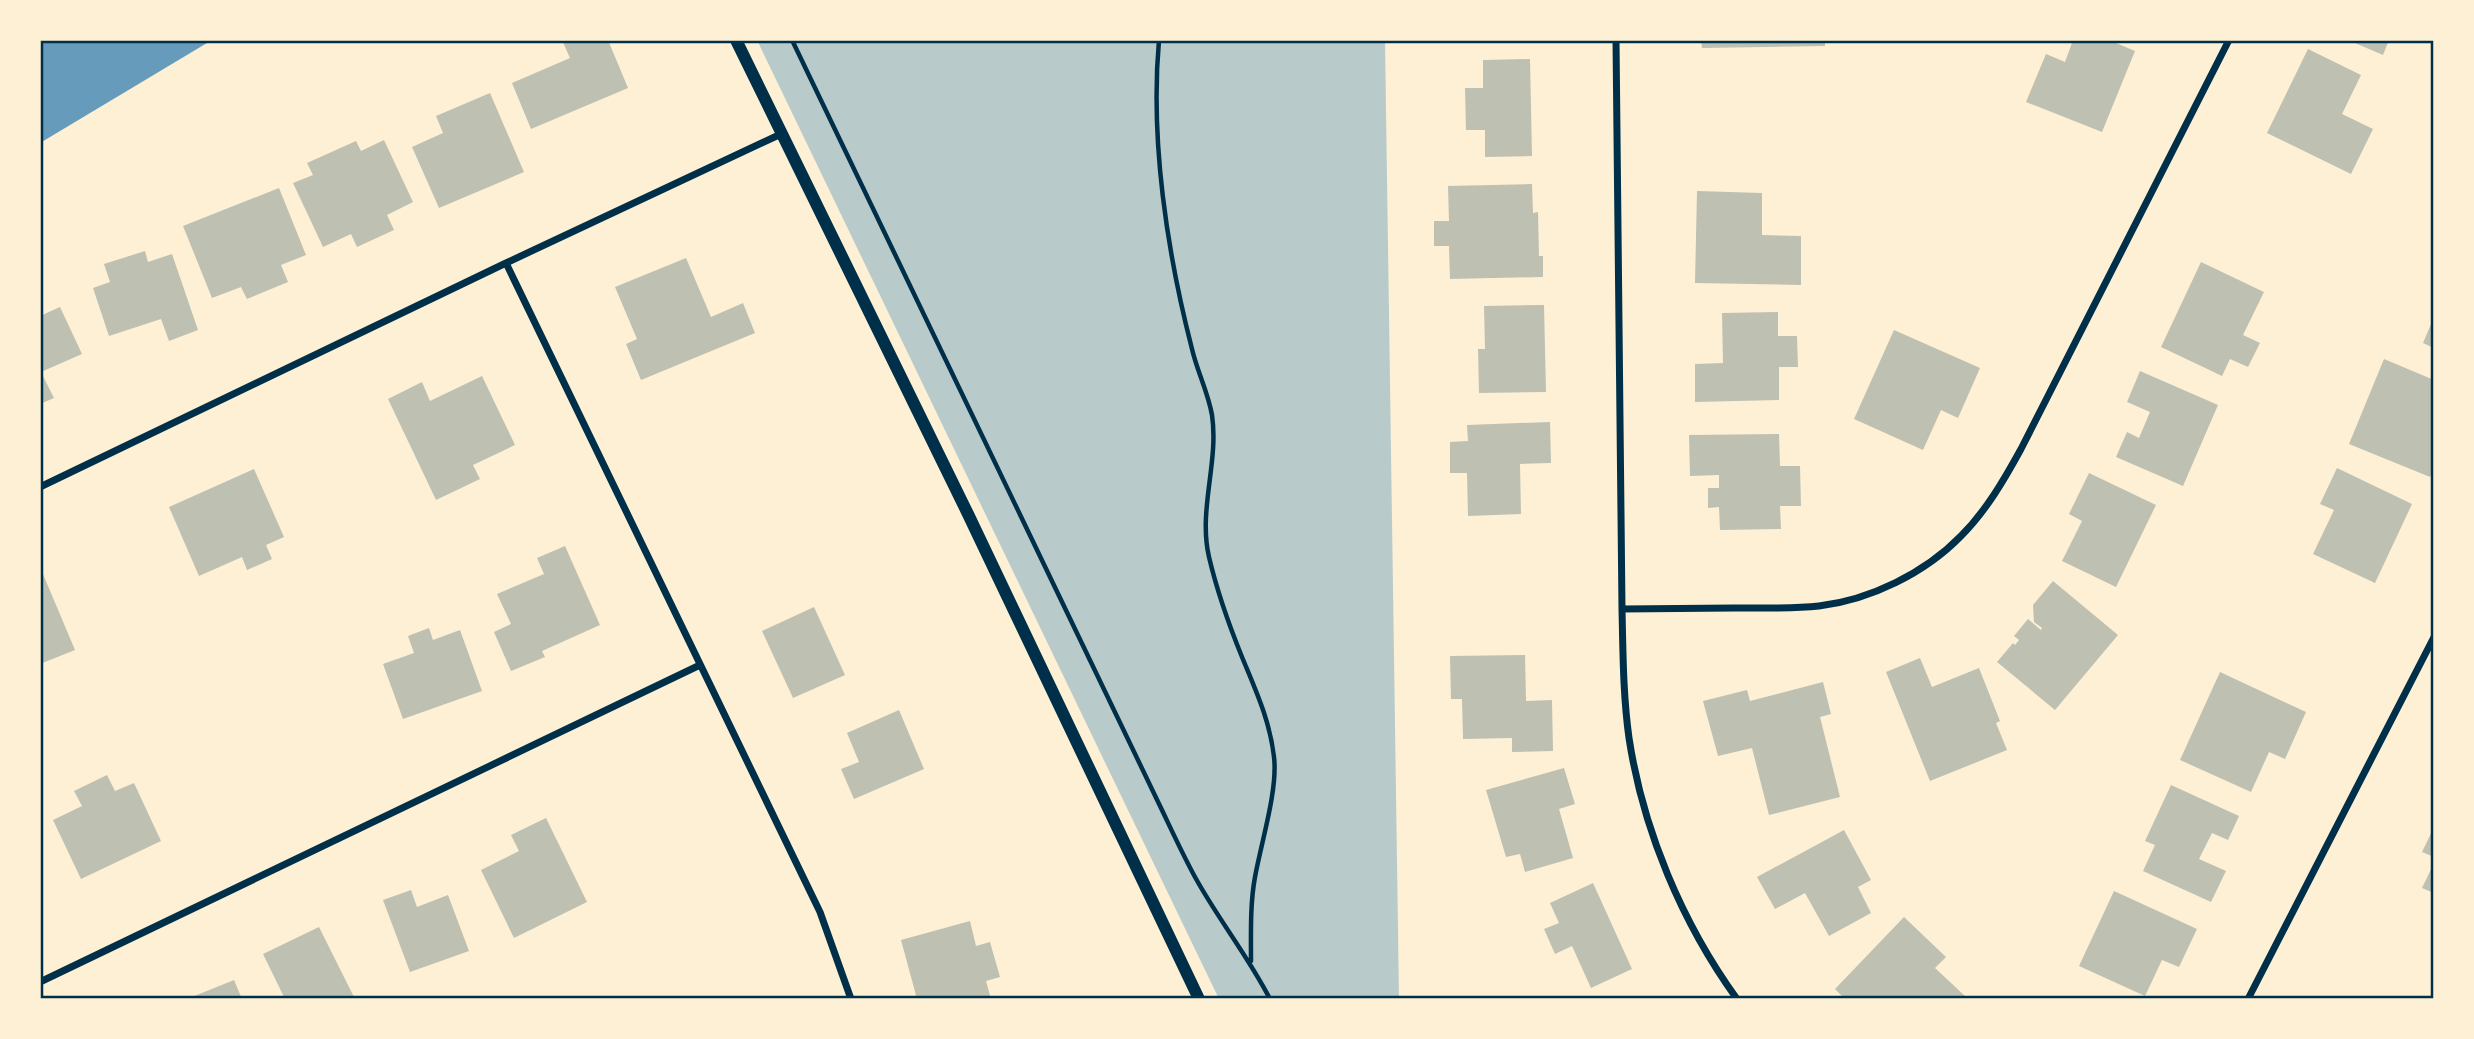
<svg xmlns="http://www.w3.org/2000/svg" width="2474" height="1039" font-family="'Space Grotesk',sans-serif">
<style>
.green{fill:#b9caca}
.water{fill:#669bbc}
.building{fill:#bec0b2}
.lines{fill:none;stroke-linecap:round;stroke-linejoin:round}
.path{stroke:#003049;stroke-width:4.5}
.minor{stroke:#003049;stroke-width:7}
.tertiary{stroke:#003049;stroke-width:12}
.neatline{fill:none;stroke:#003049;stroke-width:2.5}
</style>
<rect width="100%" height="100%" fill="#fdf0d5"/>
<path class="green" d="M 757,40 L 1385,40 L 1399,999 L 1219,999 Z"/>
<path class="water" d="M 40,40 L 212,40 L 40,143 Z"/>
<path class="building" d="M 562,40 L 608,40 L 628,88 L 531,129 L 512,83 L 570,58 Z
M 1701,40 L 1825,40 L 1825,46 L 1702,48 Z
M 2073,40 L 2109,40 L 2135,51 L 2102,132 L 2026,102 L 2046,54 L 2065,62 Z
M 2348,40 L 2389,40 L 2383,55 Z
M 2308,49 L 2361,75 L 2342,114 L 2373,129 L 2351,174 L 2267,133 Z
M 1530,59 L 1532,156 L 1485,157 L 1485,130 L 1466,130 L 1465,88 L 1483,88 L 1483,60 Z
M 490,93 L 524,172 L 439,208 L 412,147 L 443,133 L 436,116 Z
M 384,140 L 413,202 L 387,215 L 394,230 L 357,247 L 351,234 L 323,247 L 293,183 L 313,175 L 307,163 L 356,141 L 361,151 Z
M 1532,184 L 1533,213 L 1538,212 L 1539,256 L 1543,256 L 1543,277 L 1450,279 L 1449,246 L 1434,246 L 1434,221 L 1449,221 L 1448,186 Z
M 279,188 L 306,255 L 281,265 L 288,282 L 247,299 L 241,287 L 212,298 L 183,226 Z
M 1697,191 L 1762,193 L 1762,235 L 1801,236 L 1801,285 L 1695,283 Z
M 145,251 L 148,262 L 172,254 L 198,330 L 169,341 L 161,319 L 109,336 L 93,288 L 110,282 L 104,264 Z
M 686,258 L 711,317 L 743,303 L 755,333 L 641,380 L 626,344 L 637,339 L 615,287 Z
M 2201,262 L 2264,292 L 2243,335 L 2260,343 L 2248,367 L 2230,359 L 2222,376 L 2161,347 Z
M 1544,305 L 1546,392 L 1479,393 L 1478,349 L 1485,349 L 1484,306 Z
M 60,307 L 82,354 L 41,372 L 54,398 L 40,404 L 40,316 Z
M 1778,312 L 1778,336 L 1797,336 L 1798,367 L 1779,367 L 1779,400 L 1695,402 L 1695,364 L 1723,363 L 1722,313 Z
M 2434,317 L 2434,348 L 2423,343 Z
M 1894,330 L 1980,368 L 1958,418 L 1941,410 L 1923,450 L 1854,419 Z
M 2384,359 L 2434,380 L 2434,469 L 2430,477 L 2349,444 Z
M 2140,371 L 2218,405 L 2183,486 L 2116,457 L 2127,432 L 2139,438 L 2150,412 L 2127,402 Z
M 482,376 L 515,445 L 473,465 L 480,479 L 436,500 L 388,399 L 422,382 L 430,401 Z
M 1550,422 L 1551,463 L 1520,464 L 1521,514 L 1468,516 L 1467,473 L 1450,473 L 1450,442 L 1468,441 L 1467,425 Z
M 1779,434 L 1780,466 L 1800,466 L 1801,506 L 1780,506 L 1781,529 L 1720,530 L 1719,507 L 1708,508 L 1708,488 L 1719,488 L 1719,475 L 1690,476 L 1689,435 Z
M 2337,468 L 2412,504 L 2375,583 L 2313,554 L 2334,510 L 2320,504 Z
M 254,469 L 284,537 L 266,545 L 272,559 L 247,570 L 242,557 L 199,576 L 169,507 Z
M 2089,473 L 2156,505 L 2116,587 L 2062,561 L 2082,521 L 2069,514 Z
M 565,546 L 600,625 L 542,651 L 545,657 L 511,671 L 494,632 L 511,624 L 497,594 L 544,574 L 537,558 Z
M 40,567 L 75,650 L 40,664 Z
M 2053,581 L 2118,635 L 2055,710 L 1997,662 L 2013,643 L 2015,645 L 2019,640 L 2014,636 L 2028,619 L 2041,630 L 2042,628 L 2034,622 L 2033,605 Z
M 814,607 L 845,675 L 793,698 L 762,631 Z
M 429,628 L 433,640 L 460,630 L 482,691 L 403,719 L 383,664 L 414,653 L 408,636 Z
M 1525,655 L 1526,701 L 1552,700 L 1553,751 L 1512,752 L 1512,738 L 1463,739 L 1462,699 L 1451,699 L 1450,656 Z
M 1920,658 L 1932,687 L 1979,668 L 2000,721 L 1996,723 L 2007,750 L 1930,781 L 1886,672 Z
M 2220,672 L 2306,712 L 2285,759 L 2269,752 L 2251,792 L 2180,760 Z
M 1823,682 L 1831,714 L 1820,717 L 1840,797 L 1769,815 L 1752,748 L 1718,756 L 1703,701 L 1747,690 L 1750,701 Z
M 899,710 L 924,769 L 854,799 L 841,769 L 859,762 L 847,733 Z
M 1564,768 L 1575,804 L 1559,809 L 1573,858 L 1525,872 L 1520,854 L 1506,857 L 1486,790 Z
M 107,775 L 115,791 L 134,783 L 161,841 L 81,879 L 53,820 L 82,806 L 74,791 Z
M 2171,785 L 2239,816 L 2228,840 L 2212,833 L 2199,859 L 2226,871 L 2211,902 L 2143,871 L 2155,845 L 2145,841 Z
M 546,818 L 587,902 L 514,938 L 481,870 L 519,851 L 511,835 Z
M 2434,827 L 2434,857 L 2422,852 Z
M 1844,830 L 1871,880 L 1858,887 L 1871,913 L 1829,936 L 1805,893 L 1775,909 L 1757,877 Z
M 2434,863 L 2434,893 L 2422,888 Z
M 1593,883 L 1632,969 L 1591,988 L 1572,946 L 1555,954 L 1544,929 L 1559,923 L 1550,903 Z
M 411,890 L 417,907 L 448,895 L 469,951 L 410,972 L 383,900 Z
M 2114,891 L 2197,929 L 2179,967 L 2162,960 L 2145,996 L 2079,966 Z
M 1904,917 L 1946,957 L 1935,968 L 1965,996 L 1963,999 L 1845,999 L 1835,989 Z
M 970,921 L 976,946 L 990,942 L 1000,977 L 986,981 L 991,999 L 917,999 L 901,940 Z
M 319,927 L 355,999 L 285,999 L 263,954 Z
M 234,980 L 242,999 L 187,999 Z"/>
<g class="lines">
<path class="path" d="M 792,40 L 1161,808 C 1172,831 1183,855 1195,877 C 1218,919 1248,956 1270,999
M 1159,40 C 1150,140 1167,252 1192,349 C 1197,371 1208,392 1212,415 C 1219,462 1198,510 1209,557 C 1217,591 1229,625 1242,657 C 1256,691 1270,721 1274,757 C 1278,790 1261,843 1255,877 C 1250,904 1251,933 1251,961"/>
<path class="minor" d="M 1616,40 L 1622,609 C 1623,652 1623,695 1629,738 C 1643,830 1682,923 1737,999
M 506,263 L 820,912 L 851,999
M 40,487 L 506,263 L 781,134
M 1622,609 C 1659,609 1697,608 1734,608 C 1762,608 1791,609 1819,606 C 1870,600 1925,573 1961,536 C 1986,511 2004,480 2021,449 L 2229,40
M 40,982 L 700,665
M 2248,999 L 2434,637"/>
<path class="tertiary" d="M 736,40 L 968,514 L 1199,999"/>
</g>
<rect width="2474" height="1039" fill="none" stroke="#fdf0d5" stroke-width="84"/>
<rect x="42" y="42" width="2390" height="955" class="neatline"/>
</svg>
